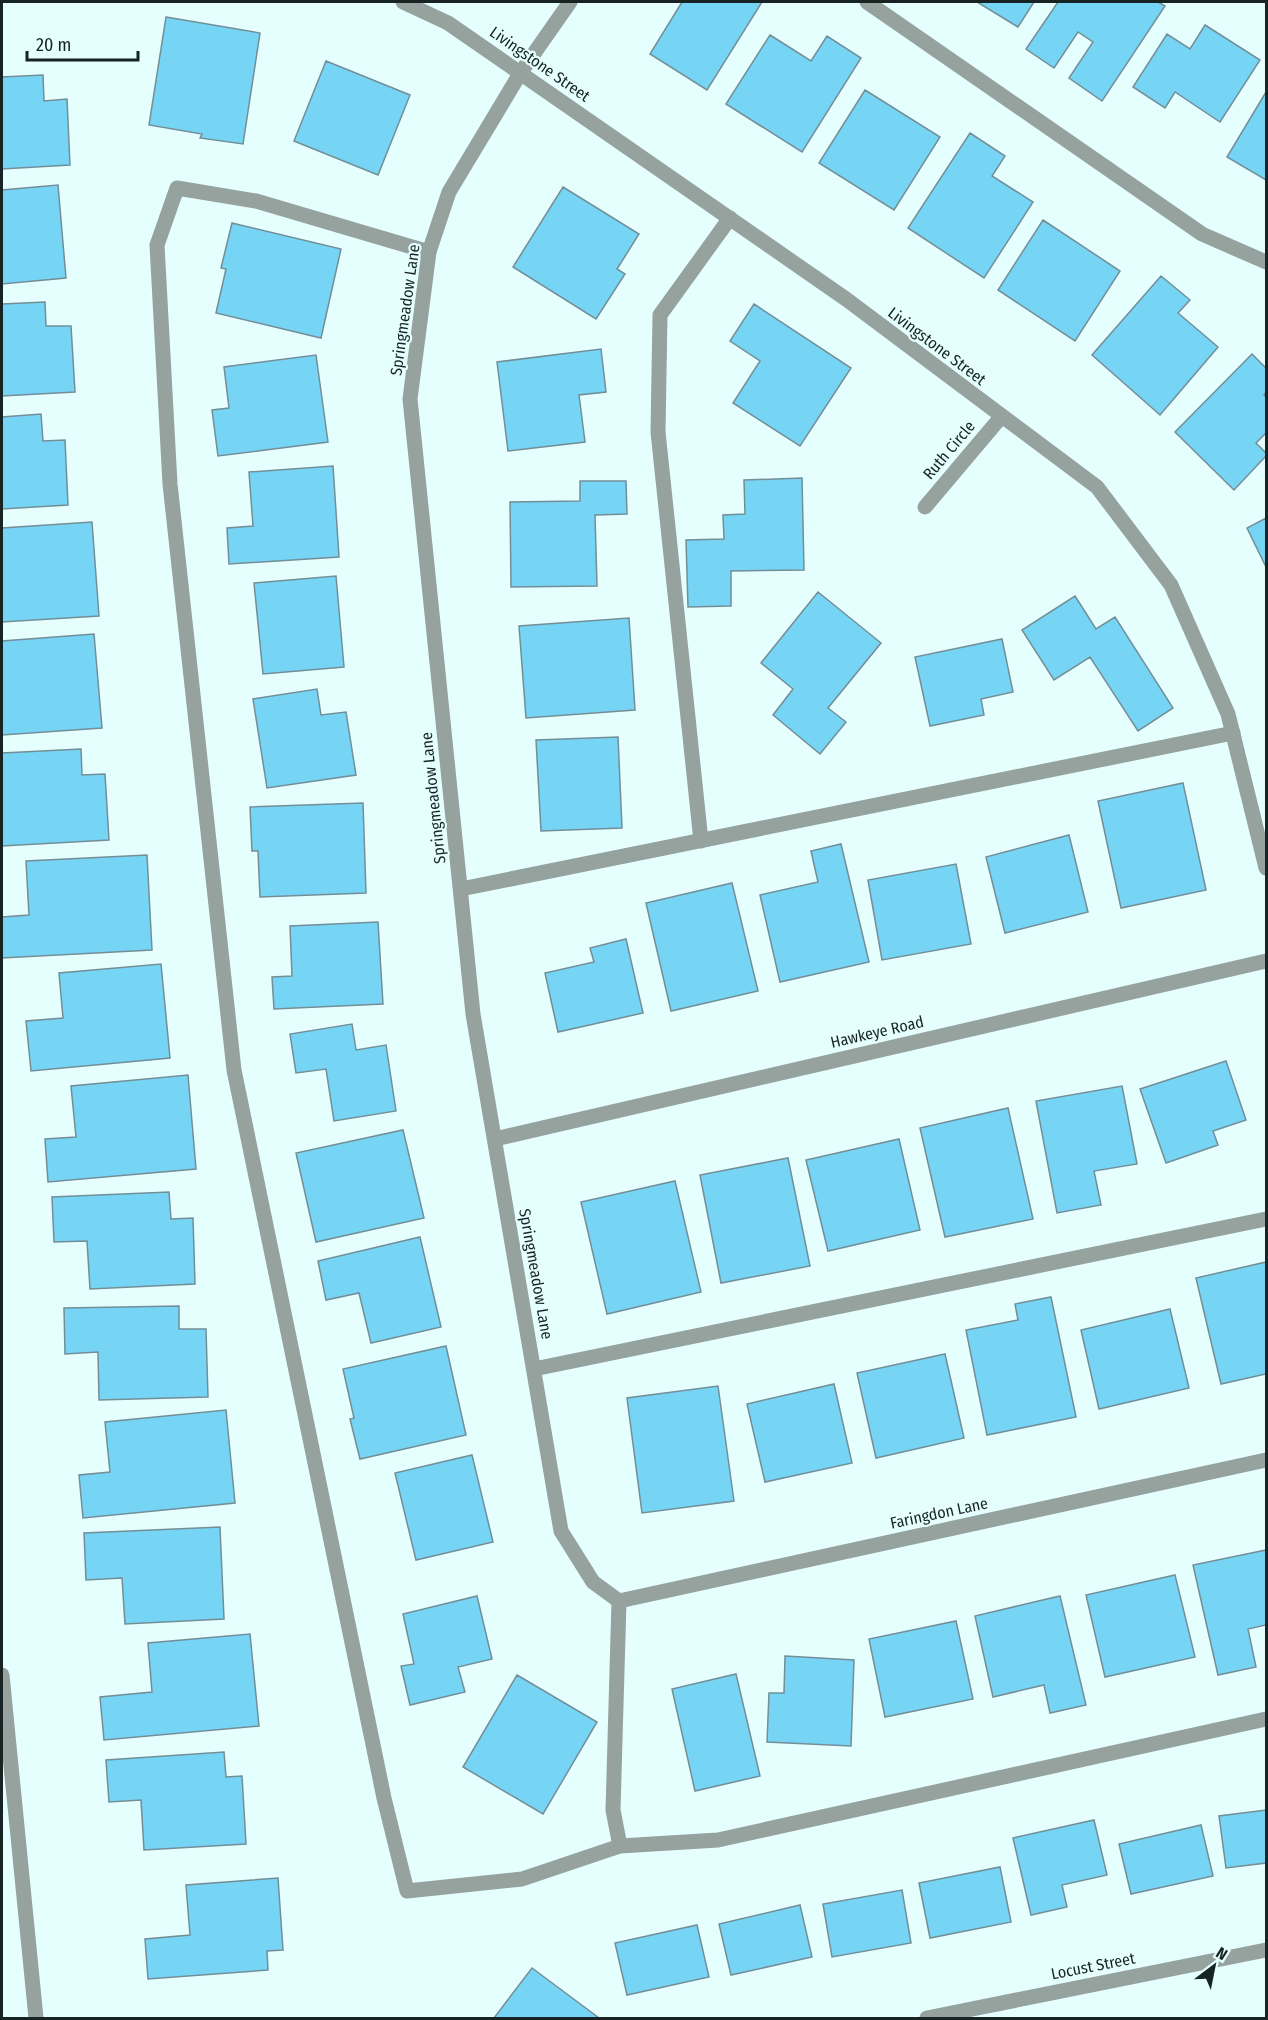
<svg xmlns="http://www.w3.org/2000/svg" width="1268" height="2020" font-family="'Fira Sans Condensed',sans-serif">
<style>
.building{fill:#76d5f5;stroke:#738e97;stroke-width:1.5}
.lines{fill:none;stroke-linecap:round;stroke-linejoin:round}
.lane{stroke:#96a29e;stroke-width:15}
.street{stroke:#96a29e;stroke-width:15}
.labels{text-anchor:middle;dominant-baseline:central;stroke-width:4.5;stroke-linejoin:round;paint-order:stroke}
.street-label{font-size:16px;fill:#182424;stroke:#e5ffff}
</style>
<rect width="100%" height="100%" fill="#e5ffff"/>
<path class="building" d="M 682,2 L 762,2 L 707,90 L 650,54 Z
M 977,2 L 1034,2 L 1018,27 Z
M 1058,2 L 1158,2 L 1165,6 L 1102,101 L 1069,78 L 1093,42 L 1078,32 L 1054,68 L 1026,49 Z
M 166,17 L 260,33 L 243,144 L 200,138 L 202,134 L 149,125 Z
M 1205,25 L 1260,60 L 1220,122 L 1175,92 L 1165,108 L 1133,87 L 1167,34 L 1190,49 Z
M 770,35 L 811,61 L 827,36 L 861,58 L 802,152 L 726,104 Z
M 326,61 L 410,95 L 378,175 L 294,141 Z
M 43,75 L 44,101 L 67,99 L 70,165 L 2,169 L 2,77 Z
M 865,90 L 940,137 L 894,210 L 819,163 Z
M 1266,92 L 1266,180 L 1227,157 Z
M 970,133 L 1005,156 L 992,176 L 1033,202 L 984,278 L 908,228 Z
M 58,185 L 66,278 L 2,284 L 2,190 Z
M 563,187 L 639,234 L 617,269 L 625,274 L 596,319 L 513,267 Z
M 1043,220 L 1120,271 L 1075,341 L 998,290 Z
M 232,223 L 341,249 L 321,338 L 216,313 L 226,269 L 221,268 Z
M 1161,276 L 1190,300 L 1178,313 L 1218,347 L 1160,415 L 1092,355 Z
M 45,302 L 46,326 L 71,326 L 75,392 L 2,396 L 2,304 Z
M 754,304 L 851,368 L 800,446 L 733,403 L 760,361 L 730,341 Z
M 601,349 L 606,392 L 579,395 L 585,442 L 508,451 L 497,362 Z
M 1252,354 L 1266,368 L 1266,392 L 1264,395 L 1266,397 L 1266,433 L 1256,443 L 1266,453 L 1266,456 L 1234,490 L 1175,432 Z
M 316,355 L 328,442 L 218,456 L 212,410 L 229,408 L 224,367 Z
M 41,414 L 43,441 L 65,440 L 68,505 L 2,509 L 2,417 Z
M 333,466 L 339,557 L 229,564 L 227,528 L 253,526 L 249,472 Z
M 802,478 L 804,570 L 731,571 L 731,606 L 688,607 L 686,540 L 724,539 L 723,515 L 745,514 L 744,480 Z
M 580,481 L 626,481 L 627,514 L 595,515 L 597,586 L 511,587 L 510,502 L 580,501 Z
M 1266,518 L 1266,567 L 1247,528 Z
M 92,522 L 99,616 L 2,622 L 2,528 Z
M 336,576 L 344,667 L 263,674 L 254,583 Z
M 818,592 L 881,643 L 828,708 L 846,722 L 820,754 L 773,715 L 793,689 L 761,663 Z
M 1075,596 L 1096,629 L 1115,617 L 1173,708 L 1138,731 L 1090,657 L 1054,680 L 1022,630 Z
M 629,618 L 635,710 L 526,718 L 519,626 Z
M 94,634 L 102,728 L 2,735 L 2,641 Z
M 1002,639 L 1013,692 L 981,699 L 984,715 L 930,726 L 915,657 Z
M 317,689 L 321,715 L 346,712 L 356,775 L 267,788 L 253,699 Z
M 618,737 L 622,828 L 541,831 L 536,740 Z
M 81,749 L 82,775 L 105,774 L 109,840 L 2,846 L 2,753 Z
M 1183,783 L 1206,890 L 1121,908 L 1098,801 Z
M 363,803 L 366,893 L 260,897 L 258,851 L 252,851 L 250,807 Z
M 1069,835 L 1088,912 L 1005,933 L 986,857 Z
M 841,844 L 869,962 L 780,982 L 760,895 L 818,882 L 811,851 Z
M 147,855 L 152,950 L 2,958 L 2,917 L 29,915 L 26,861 Z
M 956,864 L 971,944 L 882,960 L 868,880 Z
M 732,883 L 758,991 L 671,1011 L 646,903 Z
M 378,922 L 383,1004 L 274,1009 L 272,977 L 292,976 L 290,926 Z
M 626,939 L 643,1013 L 558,1032 L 545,973 L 594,962 L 590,948 Z
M 161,964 L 170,1058 L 31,1071 L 26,1021 L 63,1018 L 59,973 Z
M 352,1024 L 356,1050 L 386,1045 L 396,1111 L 334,1121 L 326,1069 L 296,1073 L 290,1034 Z
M 1226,1061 L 1246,1120 L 1213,1131 L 1218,1145 L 1166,1163 L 1140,1089 Z
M 188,1075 L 196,1169 L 48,1182 L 45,1139 L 76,1137 L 71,1086 Z
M 1122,1086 L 1137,1164 L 1094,1171 L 1101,1205 L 1057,1213 L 1036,1101 Z
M 1008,1108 L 1033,1219 L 945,1237 L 920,1128 Z
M 403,1130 L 424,1218 L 316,1242 L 296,1153 Z
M 899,1139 L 920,1230 L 828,1251 L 806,1160 Z
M 788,1158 L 810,1266 L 721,1283 L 700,1175 Z
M 675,1181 L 701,1292 L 607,1314 L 581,1202 Z
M 169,1192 L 171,1219 L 193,1218 L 195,1284 L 90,1289 L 87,1241 L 54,1242 L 52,1197 Z
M 420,1237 L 441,1327 L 371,1343 L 359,1293 L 326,1300 L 318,1261 Z
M 1266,1262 L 1266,1374 L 1221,1384 L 1196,1278 Z
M 1051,1297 L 1076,1417 L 987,1435 L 966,1330 L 1018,1320 L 1015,1304 Z
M 179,1306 L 179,1329 L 206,1329 L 208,1397 L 99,1400 L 98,1352 L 65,1354 L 64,1308 Z
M 1170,1309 L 1189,1388 L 1099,1409 L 1081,1330 Z
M 446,1346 L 466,1435 L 360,1459 L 350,1419 L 354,1418 L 343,1369 Z
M 945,1354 L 964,1438 L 876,1458 L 857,1373 Z
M 834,1384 L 852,1463 L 765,1482 L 747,1404 Z
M 718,1386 L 734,1501 L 642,1513 L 627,1398 Z
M 226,1410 L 235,1503 L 83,1518 L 79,1475 L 110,1472 L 105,1422 Z
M 472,1455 L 493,1542 L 416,1560 L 395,1473 Z
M 220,1527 L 224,1619 L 125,1624 L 122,1578 L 86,1580 L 84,1533 Z
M 1266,1550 L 1266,1625 L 1248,1629 L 1256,1667 L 1218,1675 L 1193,1565 Z
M 1175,1575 L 1195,1657 L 1105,1677 L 1086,1595 Z
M 477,1596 L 492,1659 L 458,1667 L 465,1692 L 410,1705 L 401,1666 L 414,1664 L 403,1614 Z
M 1060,1596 L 1086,1705 L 1050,1713 L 1044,1685 L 993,1697 L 975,1616 Z
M 956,1621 L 973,1699 L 885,1717 L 869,1639 Z
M 250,1634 L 259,1726 L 104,1740 L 100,1697 L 152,1692 L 148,1643 Z
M 785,1656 L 854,1660 L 851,1746 L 767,1742 L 769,1693 L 784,1693 Z
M 736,1674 L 760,1776 L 695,1791 L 672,1689 Z
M 517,1675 L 597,1722 L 543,1814 L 463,1767 Z
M 224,1752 L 226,1777 L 242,1776 L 246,1844 L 144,1850 L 141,1800 L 109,1802 L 106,1760 Z
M 1266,1810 L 1266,1863 L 1226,1868 L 1219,1816 Z
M 1094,1820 L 1107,1875 L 1062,1885 L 1067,1907 L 1031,1915 L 1013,1838 Z
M 1201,1825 L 1213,1876 L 1131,1894 L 1119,1844 Z
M 1000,1867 L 1011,1922 L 930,1938 L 919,1883 Z
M 278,1878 L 283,1950 L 267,1951 L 268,1970 L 148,1979 L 145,1939 L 190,1935 L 186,1885 Z
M 902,1890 L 911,1943 L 832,1957 L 823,1904 Z
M 800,1905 L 812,1957 L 731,1975 L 719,1924 Z
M 697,1925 L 709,1977 L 627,1995 L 615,1943 Z
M 532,1968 L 599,2018 L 494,2018 Z"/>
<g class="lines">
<path class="lane" d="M 867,2 L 1202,234 L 1266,262
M 429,252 L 256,201 L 177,188 L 157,245 L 170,484 L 234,1070 L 384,1798 L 407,1891 L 522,1879 L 620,1846 L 718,1840 L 1266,1719
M 701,841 L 658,432 L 660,315 L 730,218
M 461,889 L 1233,733
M 534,1369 L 1266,1219
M 619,1601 L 613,1810 L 620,1846"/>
<path class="street" d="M 403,2 L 448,23 L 846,299 L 1097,487 L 1171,585 L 1228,714 L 1266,868
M 570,2 L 521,72 L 449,192 L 429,252 L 410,399 L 473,1014 L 561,1531 L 593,1582 L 619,1601 L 1266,1460
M 925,507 L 1001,417
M 495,1139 L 1266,961
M 2,1675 L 36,2018
M 927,2018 L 1266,1950"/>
</g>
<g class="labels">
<g class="street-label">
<text transform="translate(540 64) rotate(35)">Livingstone Street</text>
<text transform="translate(405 310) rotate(-82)">Springmeadow Lane</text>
<text transform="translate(937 346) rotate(37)">Livingstone Street</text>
<text transform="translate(949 450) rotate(-50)">Ruth Circle</text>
<text transform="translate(433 798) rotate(-96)">Springmeadow Lane</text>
<text transform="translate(877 1032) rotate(-13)">Hawkeye Road</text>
<text transform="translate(536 1274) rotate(80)">Springmeadow Lane</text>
<text transform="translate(939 1513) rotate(-12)">Faringdon Lane</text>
<text transform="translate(1093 1966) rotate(-11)">Locust Street</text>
</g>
</g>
<rect width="1268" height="2020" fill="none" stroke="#182424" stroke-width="6"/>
<g transform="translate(1214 1966) rotate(32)" stroke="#e5ffff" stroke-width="4.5" paint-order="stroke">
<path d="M0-4.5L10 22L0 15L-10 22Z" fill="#182424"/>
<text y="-9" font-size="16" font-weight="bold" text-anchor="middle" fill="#182424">N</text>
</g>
<path d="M27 51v9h111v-9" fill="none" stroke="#182424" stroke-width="3"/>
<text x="36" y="51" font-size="18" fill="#182424" stroke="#e5ffff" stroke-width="4.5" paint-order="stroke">20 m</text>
</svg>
